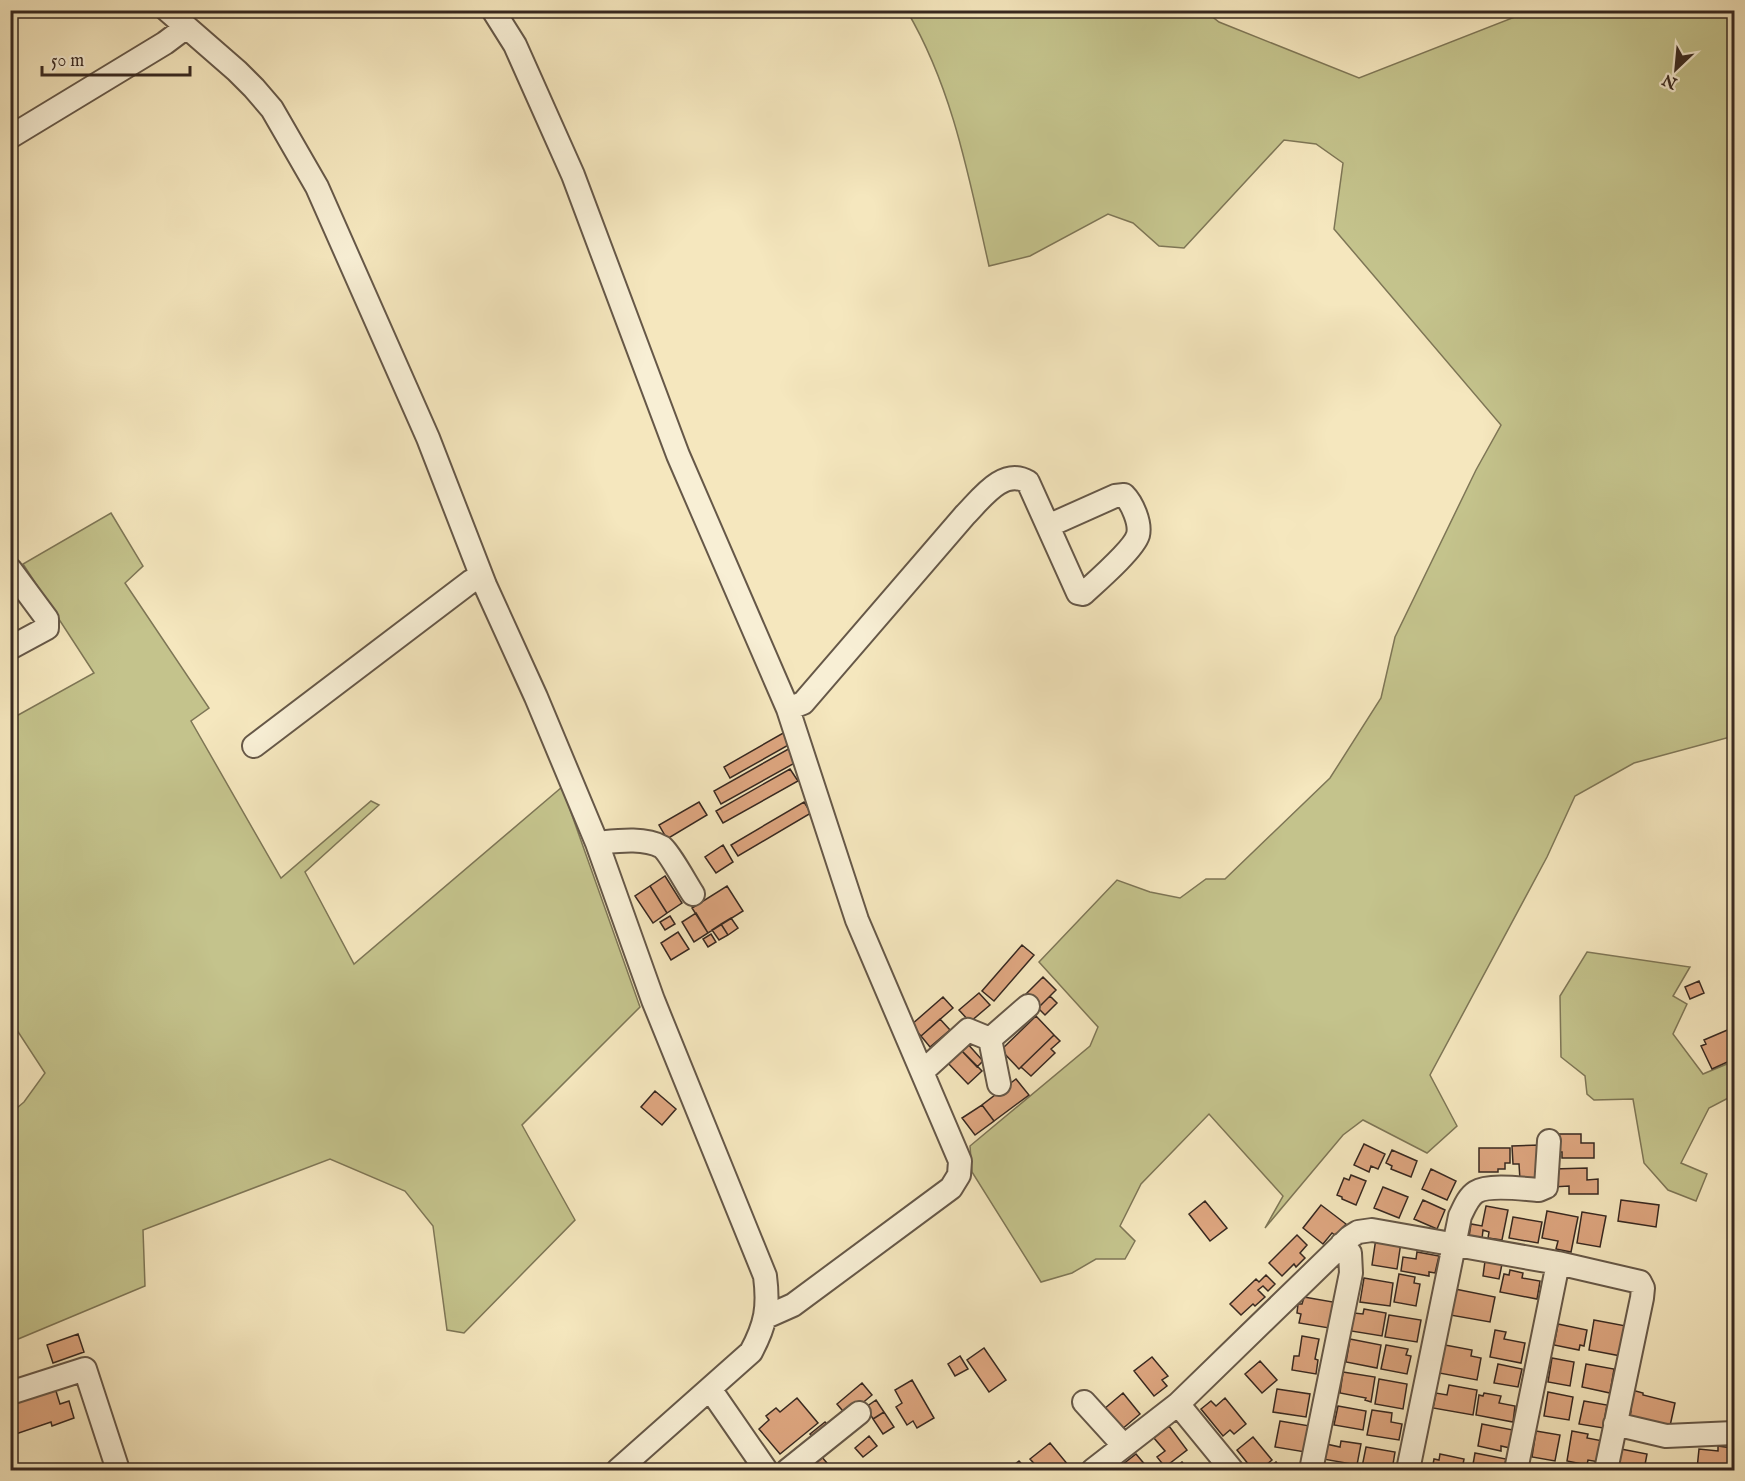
<svg xmlns="http://www.w3.org/2000/svg" width="1745" height="1481" font-family="'IM FELL English',serif">
<style>
.green{fill:#c4c38c;stroke:#7e7656;stroke-width:1.5}
.building{fill:#dea680;stroke:#372820;stroke-width:1.5}
.lines{fill:none;stroke-linecap:round;stroke-linejoin:round}
.minor-casing{stroke:#665848;stroke-width:26}
.minor{stroke:#f8efd5;stroke-width:22}
</style>
<rect width="100%" height="100%" fill="#f5e7be"/>
<filter id="stains"><feTurbulence type="fractalNoise" baseFrequency=".00333" numOctaves="4"/><feColorMatrix values="0 0 0 0 .2 0 0 0 0 .09 0 0 0 0 .02 0 0 0 .5 -.17"/></filter>
<radialGradient id="worn" r=".72"><stop offset=".6" stop-color="#630" stop-opacity="0"/><stop offset="1" stop-color="#630" stop-opacity=".3"/></radialGradient>
<path class="green" d="M 907,11 L 1205,11 L 1219,22 L 1359,78 L 1520,15 L 1521,11 L 1734,11 L 1734,736 L 1634,763 L 1575,796 L 1547,857 L 1430,1075 L 1457,1126 L 1427,1153 L 1363,1120 L 1343,1135 L 1265,1228 L 1283,1196 L 1209,1114 L 1141,1184 L 1120,1226 L 1135,1241 L 1125,1259 L 1096,1259 L 1072,1273 L 1041,1282 L 972,1172 L 970,1146 L 1090,1046 L 1098,1027 L 1039,962 L 1117,880 L 1150,892 L 1180,898 L 1206,879 L 1225,879 L 1330,778 L 1381,698 L 1395,637 L 1476,470 L 1501,425 L 1334,229 L 1343,163 L 1316,144 L 1284,140 L 1184,248 L 1159,246 L 1133,223 L 1108,214 L 1030,256 L 989,266 C 969,178 953,89 907,11 Z
M 111,513 L 143,566 L 125,583 L 209,708 L 191,721 L 281,878 L 371,801 L 379,805 L 305,872 L 354,964 L 562,787 L 640,1007 L 522,1125 L 575,1220 L 464,1333 L 447,1330 L 433,1226 L 405,1191 L 330,1159 L 143,1230 L 145,1286 L 11,1342 L 11,1113 L 24,1102 L 45,1073 L 11,1021 L 11,719 L 94,673 L 23,564 Z
M 1587,952 L 1690,967 L 1673,996 L 1687,1004 L 1673,1034 L 1703,1074 L 1734,1061 L 1734,1095 L 1709,1108 L 1681,1163 L 1707,1174 L 1696,1201 L 1668,1190 L 1644,1163 L 1633,1099 L 1594,1100 L 1587,1094 L 1585,1076 L 1561,1057 L 1560,996 Z"/>
<path class="building" d="M 785,732 L 792,743 L 730,778 L 724,767 Z
M 792,747 L 800,760 L 721,804 L 714,791 Z
M 790,769 L 798,781 L 723,823 L 716,811 Z
M 699,802 L 707,815 L 667,839 L 659,825 Z
M 804,802 L 811,813 L 738,856 L 731,845 Z
M 723,845 L 733,862 L 716,873 L 705,857 Z
M 665,876 L 682,903 L 667,913 L 650,886 Z
M 650,886 L 667,913 L 653,923 L 635,896 Z
M 727,886 L 743,911 L 708,933 L 692,908 Z
M 696,913 L 708,933 L 694,942 L 682,922 Z
M 670,916 L 675,924 L 665,930 L 660,922 Z
M 731,918 L 738,928 L 728,935 L 721,924 Z
M 721,924 L 728,935 L 719,940 L 712,930 Z
M 678,932 L 689,949 L 671,960 L 661,943 Z
M 711,934 L 716,942 L 708,947 L 703,939 Z
M 1022,945 L 1034,955 L 994,1001 L 982,991 Z
M 1043,977 L 1056,990 L 1038,1008 L 1025,995 Z
M 1699,981 L 1704,993 L 1690,999 L 1685,987 Z
M 979,993 L 990,1005 L 970,1022 L 959,1010 Z
M 1050,996 L 1057,1003 L 1045,1015 L 1038,1008 Z
M 943,997 L 953,1008 L 921,1036 L 911,1025 Z
M 1036,1016 L 1054,1035 L 1019,1069 L 1001,1050 Z
M 940,1019 L 950,1030 L 930,1047 L 921,1036 Z
M 1732,1028 L 1734,1033 L 1734,1059 L 1712,1069 L 1701,1046 L 1706,1044 L 1704,1040 Z
M 1054,1035 L 1060,1041 L 1051,1049 L 1055,1053 L 1031,1076 L 1021,1067 Z
M 966,1042 L 983,1061 L 977,1067 L 959,1048 Z
M 959,1048 L 982,1071 L 968,1084 L 946,1061 Z
M 1016,1079 L 1029,1095 L 994,1121 L 982,1105 Z
M 655,1091 L 676,1109 L 662,1125 L 641,1107 Z
M 982,1105 L 994,1121 L 975,1135 L 962,1118 Z
M 1554,1134 L 1581,1134 L 1581,1143 L 1594,1143 L 1594,1158 L 1562,1158 L 1562,1152 L 1554,1152 Z
M 1364,1144 L 1385,1154 L 1378,1169 L 1371,1166 L 1369,1172 L 1354,1165 Z
M 1540,1145 L 1541,1179 L 1520,1180 L 1519,1164 L 1513,1164 L 1512,1146 Z
M 1479,1148 L 1510,1148 L 1510,1163 L 1505,1163 L 1505,1169 L 1498,1169 L 1498,1172 L 1479,1172 Z
M 1392,1150 L 1417,1161 L 1411,1177 L 1391,1169 L 1392,1166 L 1386,1163 Z
M 1587,1168 L 1587,1180 L 1598,1179 L 1598,1194 L 1569,1194 L 1569,1186 L 1553,1187 L 1553,1169 Z
M 1431,1169 L 1456,1181 L 1447,1200 L 1422,1189 Z
M 1351,1175 L 1366,1181 L 1356,1205 L 1342,1199 L 1342,1197 L 1337,1195 L 1344,1178 L 1349,1180 Z
M 1383,1187 L 1408,1197 L 1399,1218 L 1374,1208 Z
M 1423,1200 L 1445,1210 L 1437,1229 L 1414,1219 Z
M 1621,1200 L 1659,1205 L 1656,1227 L 1618,1221 Z
M 1205,1201 L 1227,1228 L 1210,1241 L 1189,1214 Z
M 1321,1205 L 1346,1224 L 1336,1236 L 1332,1233 L 1323,1244 L 1303,1228 Z
M 1486,1206 L 1508,1210 L 1502,1240 L 1488,1238 L 1489,1232 L 1483,1230 L 1482,1239 L 1469,1237 L 1471,1224 L 1482,1226 Z
M 1547,1211 L 1578,1217 L 1571,1252 L 1556,1249 L 1558,1241 L 1542,1238 Z
M 1582,1212 L 1606,1216 L 1600,1247 L 1577,1243 Z
M 1513,1217 L 1542,1222 L 1538,1243 L 1509,1238 Z
M 1297,1235 L 1307,1245 L 1300,1253 L 1305,1258 L 1296,1267 L 1294,1264 L 1282,1276 L 1269,1263 Z
M 1376,1238 L 1401,1242 L 1397,1269 L 1372,1265 Z
M 1417,1252 L 1439,1256 L 1435,1273 L 1429,1272 L 1429,1276 L 1401,1271 L 1403,1257 L 1416,1259 Z
M 1485,1261 L 1502,1264 L 1499,1279 L 1483,1276 Z
M 1510,1270 L 1523,1273 L 1522,1278 L 1540,1281 L 1537,1299 L 1500,1292 L 1504,1274 L 1509,1275 Z
M 1399,1274 L 1415,1277 L 1414,1283 L 1420,1284 L 1416,1306 L 1394,1302 Z
M 1266,1275 L 1275,1284 L 1268,1291 L 1263,1286 L 1258,1290 L 1265,1297 L 1255,1306 L 1253,1304 L 1241,1315 L 1230,1304 L 1256,1279 L 1259,1282 Z
M 1364,1278 L 1393,1283 L 1390,1306 L 1360,1302 Z
M 1455,1289 L 1495,1297 L 1490,1322 L 1450,1315 Z
M 1304,1297 L 1333,1302 L 1329,1328 L 1299,1323 L 1301,1314 L 1297,1313 L 1298,1304 L 1302,1304 Z
M 1364,1309 L 1386,1313 L 1382,1336 L 1351,1331 L 1354,1313 L 1363,1314 Z
M 1389,1315 L 1421,1320 L 1417,1342 L 1385,1337 Z
M 1594,1320 L 1626,1326 L 1621,1356 L 1589,1350 Z
M 1558,1324 L 1587,1330 L 1584,1346 L 1580,1345 L 1579,1350 L 1554,1345 Z
M 1495,1330 L 1506,1332 L 1504,1339 L 1525,1343 L 1521,1363 L 1490,1357 Z
M 78,1334 L 84,1352 L 53,1363 L 47,1345 Z
M 1302,1336 L 1319,1339 L 1315,1359 L 1318,1360 L 1316,1374 L 1292,1370 L 1294,1356 L 1299,1356 Z
M 1350,1339 L 1381,1345 L 1377,1368 L 1346,1362 Z
M 1386,1345 L 1408,1349 L 1406,1355 L 1411,1356 L 1407,1374 L 1381,1369 Z
M 1445,1345 L 1472,1350 L 1471,1356 L 1481,1358 L 1477,1380 L 1439,1373 Z
M 984,1348 L 1006,1380 L 989,1392 L 967,1360 Z
M 960,1356 L 968,1369 L 955,1376 L 948,1364 Z
M 1152,1357 L 1168,1376 L 1162,1380 L 1167,1386 L 1154,1396 L 1134,1371 Z
M 1552,1358 L 1574,1362 L 1570,1386 L 1548,1382 Z
M 1260,1361 L 1277,1380 L 1262,1393 L 1245,1374 Z
M 1498,1364 L 1522,1369 L 1518,1387 L 1494,1383 Z
M 1586,1364 L 1614,1369 L 1610,1393 L 1582,1387 Z
M 1343,1372 L 1375,1377 L 1371,1402 L 1365,1400 L 1366,1398 L 1340,1393 Z
M 1379,1379 L 1407,1384 L 1403,1409 L 1375,1404 Z
M 912,1380 L 934,1418 L 917,1428 L 913,1421 L 907,1425 L 896,1407 L 902,1403 L 895,1390 Z
M 862,1383 L 872,1395 L 847,1416 L 837,1404 Z
M 1449,1385 L 1477,1390 L 1473,1415 L 1433,1408 L 1436,1393 L 1447,1395 Z
M 55,1388 L 60,1404 L 69,1401 L 74,1418 L 52,1426 L 51,1422 L 10,1436 L 10,1424 L 14,1423 L 10,1414 L 10,1403 Z
M 1277,1389 L 1310,1394 L 1306,1417 L 1273,1412 Z
M 1632,1390 L 1643,1393 L 1643,1395 L 1675,1403 L 1670,1426 L 1630,1417 L 1631,1411 L 1628,1410 Z
M 1548,1392 L 1573,1397 L 1569,1420 L 1544,1416 Z
M 1123,1393 L 1140,1414 L 1121,1430 L 1104,1409 Z
M 1484,1393 L 1501,1396 L 1499,1403 L 1515,1406 L 1513,1422 L 1476,1415 L 1479,1395 L 1483,1396 Z
M 797,1398 L 818,1423 L 780,1454 L 759,1429 L 769,1420 L 766,1416 L 776,1408 L 780,1412 Z
M 1225,1398 L 1246,1424 L 1234,1434 L 1230,1430 L 1223,1436 L 1201,1409 L 1211,1401 L 1216,1406 Z
M 876,1400 L 884,1412 L 873,1419 L 866,1407 Z
M 1584,1401 L 1607,1405 L 1603,1428 L 1579,1424 Z
M 1338,1406 L 1366,1411 L 1363,1430 L 1334,1425 Z
M 1372,1410 L 1392,1413 L 1391,1422 L 1402,1424 L 1399,1440 L 1367,1435 Z
M 884,1412 L 894,1427 L 883,1434 L 873,1419 Z
M 1280,1421 L 1310,1426 L 1305,1452 L 1275,1447 Z
M 825,1422 L 831,1429 L 817,1441 L 810,1434 Z
M 1482,1424 L 1513,1430 L 1510,1448 L 1501,1446 L 1501,1451 L 1478,1446 Z
M 1169,1426 L 1187,1450 L 1165,1467 L 1157,1457 L 1165,1451 L 1154,1438 Z
M 1536,1431 L 1560,1435 L 1555,1461 L 1532,1457 Z
M 1572,1431 L 1588,1434 L 1587,1438 L 1603,1441 L 1599,1462 L 1588,1460 L 1587,1465 L 1567,1461 Z
M 869,1436 L 877,1446 L 863,1457 L 855,1448 Z
M 1253,1437 L 1272,1460 L 1260,1470 L 1253,1470 L 1237,1450 Z
M 1341,1441 L 1361,1444 L 1357,1465 L 1323,1459 L 1326,1444 L 1340,1447 Z
M 1050,1443 L 1069,1466 L 1063,1470 L 1040,1470 L 1030,1459 Z
M 1718,1446 L 1732,1448 L 1731,1459 L 1734,1459 L 1734,1470 L 1697,1469 L 1699,1449 L 1718,1451 Z
M 1366,1447 L 1395,1452 L 1392,1470 L 1362,1467 Z
M 1621,1449 L 1647,1454 L 1644,1470 L 1617,1470 Z
M 1475,1453 L 1506,1459 L 1504,1470 L 1472,1470 Z
M 1136,1454 L 1147,1467 L 1149,1466 L 1153,1470 L 1120,1470 L 1118,1468 Z
M 1440,1454 L 1464,1459 L 1462,1470 L 1432,1470 L 1434,1459 L 1439,1460 Z
M 821,1456 L 833,1470 L 804,1470 Z
M 1019,1461 L 1027,1470 L 1008,1470 Z
M 1182,1462 L 1189,1470 L 1172,1470 Z
M 1276,1462 L 1283,1470 L 1265,1470 Z"/>
<g class="lines">
<g class="minor-casing">
<path id="minor" d="M 167,10 L 237,71 L 254,88 L 272,109 L 317,187 L 428,438 L 485,585 L 536,697 L 597,843 L 653,1000 L 765,1276 C 769,1307 766,1324 751,1352 L 618,1470
M 493,10 L 515,45 L 573,175 L 678,455 L 788,709 L 857,920 L 960,1161 L 959,1175 L 951,1188 L 793,1305 L 766,1317
M 10,137 L 165,43 L 185,28
M 10,569 L 47,619 L 47,628 L 10,648
M 788,709 L 803,703 L 965,515 C 981,499 1003,467 1028,482 L 1078,593 L 1083,594 C 1096,582 1134,549 1138,535 C 1141,523 1132,503 1124,495 L 1115,496 L 1048,526
M 254,746 L 470,582 L 481,576
M 597,843 C 617,841 644,837 662,847 C 669,852 687,885 693,894
M 990,1039 L 1028,1006
M 990,1039 L 999,1084
M 922,1072 L 968,1030 L 990,1039
M 710,1389 L 766,1470
M 10,1393 L 85,1369 L 118,1470
M 1084,1402 L 1124,1446
M 1178,1404 L 1232,1470
M 1615,1424 L 1666,1436 L 1734,1433
M 788,1470 L 859,1413
M 1093,1470 L 1178,1404 L 1350,1237 L 1358,1232 L 1372,1230 L 1558,1263 L 1640,1282 L 1643,1288 L 1642,1298 L 1606,1470
M 1311,1470 L 1351,1273 L 1350,1253 L 1342,1244
M 1408,1470 L 1460,1216 C 1464,1208 1468,1197 1476,1192 C 1489,1184 1524,1189 1539,1190 L 1546,1187 L 1549,1141
M 1516,1470 L 1558,1263"/>
</g>
<use href="#minor" class="minor"/>
</g>
<rect width="1745" height="1481" fill="none" stroke="#f5e7be" stroke-width="36"/>
<rect x="12" y="12" width="1721" height="1457" fill="none" stroke="#372820" stroke-width="3"/>
<rect x="18" y="18" width="1709" height="1445" fill="none" stroke="#372820" stroke-width="1.5"/>
<g transform="translate(1676 69) rotate(206)" stroke="#f8efd5" stroke-width="4.5" paint-order="stroke">
<path d="M0-4.5L10 22L0 15L-10 22Z" fill="#372820"/>
<text y="-9" font-size="16" font-weight="bold" text-anchor="middle" fill="#372820">N</text>
</g>
<path d="M42 66v9h148v-9" fill="none" stroke="#372820" stroke-width="3"/>
<text x="51" y="66" font-size="18" fill="#372820" stroke="#f8efd5" stroke-width="4.5" paint-order="stroke">50 m</text>
<rect width="100%" height="100%" filter="url(#stains)"/>
<rect width="100%" height="100%" fill="url(#worn)"/>
</svg>
